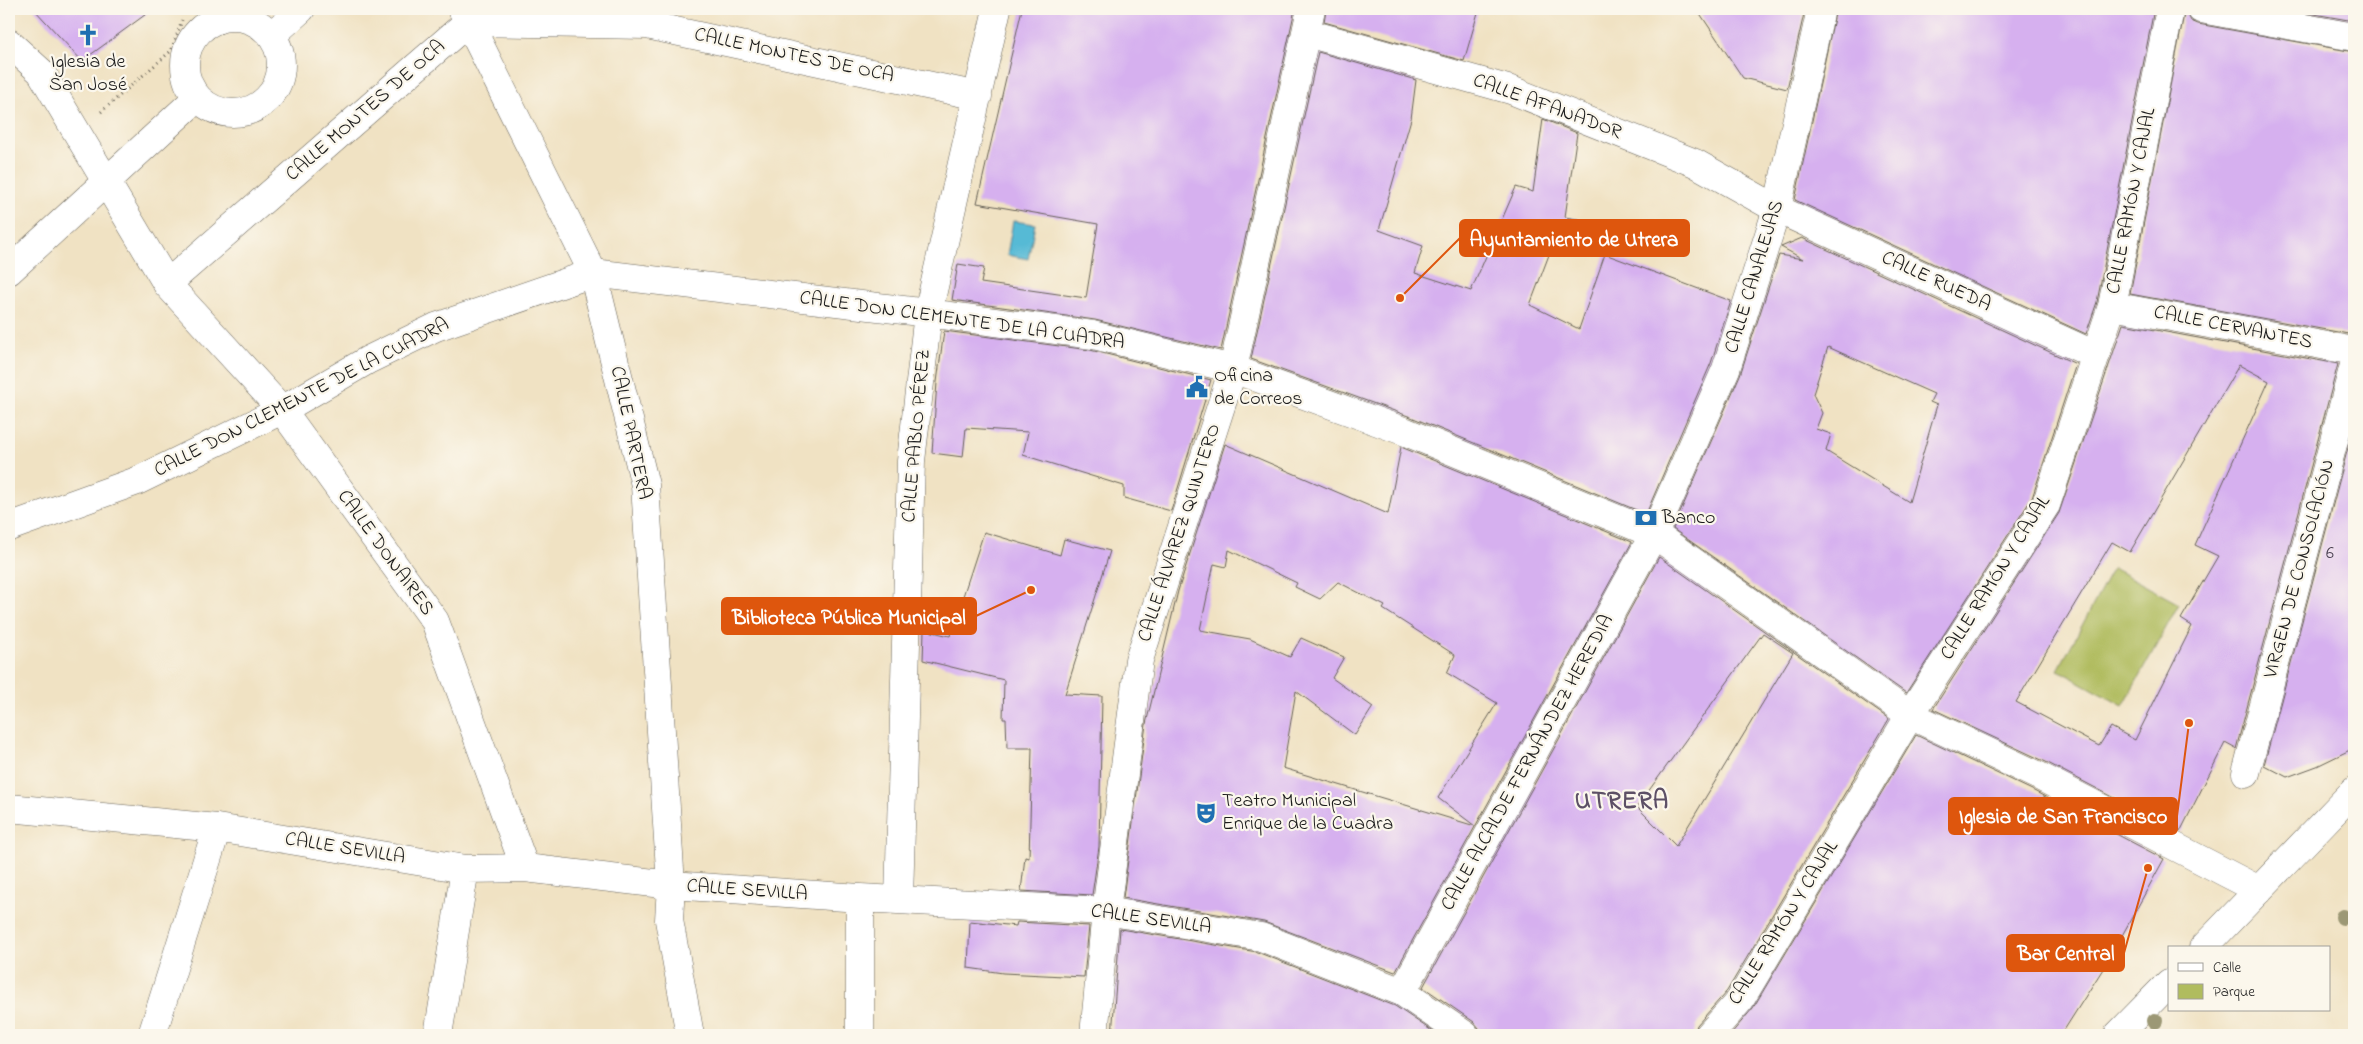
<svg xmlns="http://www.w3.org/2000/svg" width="2363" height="1044" font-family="'Indie Flower',sans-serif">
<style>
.green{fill:#b0bc5e;stroke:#666c3d}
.water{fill:#56bad5;stroke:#396b78}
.building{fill:#d6b0ef;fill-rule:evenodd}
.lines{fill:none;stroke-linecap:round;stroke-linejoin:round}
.street-casing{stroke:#666156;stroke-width:29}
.secondary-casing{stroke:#666156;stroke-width:29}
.path{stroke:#666156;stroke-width:3;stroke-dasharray:1 4;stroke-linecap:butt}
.street{stroke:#fff;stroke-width:28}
.secondary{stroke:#fff;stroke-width:28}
.tree{fill:#9c9875}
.labels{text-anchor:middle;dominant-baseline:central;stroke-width:4.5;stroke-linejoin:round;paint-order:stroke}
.number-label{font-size:18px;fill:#4a4151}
.street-label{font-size:20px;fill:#1c1c1c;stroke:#fbf7ec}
.poi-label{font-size:20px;fill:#1c1c1c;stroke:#fbf7ec;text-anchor:start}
.district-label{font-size:25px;font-weight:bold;letter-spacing:1px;fill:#5d5066;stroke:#fbf7ec}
.leader{fill:none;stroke:#de560d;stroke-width:2}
.callout-dot{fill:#de560d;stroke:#fbf7ec;stroke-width:2}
.callout{fill:#de560d;stroke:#de560d;stroke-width:2}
.callout-label{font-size:21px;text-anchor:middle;font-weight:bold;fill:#fff}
</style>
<rect width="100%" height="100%" fill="#fbf7ec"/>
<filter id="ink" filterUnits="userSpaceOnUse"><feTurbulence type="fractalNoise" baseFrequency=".02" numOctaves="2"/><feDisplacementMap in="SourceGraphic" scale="10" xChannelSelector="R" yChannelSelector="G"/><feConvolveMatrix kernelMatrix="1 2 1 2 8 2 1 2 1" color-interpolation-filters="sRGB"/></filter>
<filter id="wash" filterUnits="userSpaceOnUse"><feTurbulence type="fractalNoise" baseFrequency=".0096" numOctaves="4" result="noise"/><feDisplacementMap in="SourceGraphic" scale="20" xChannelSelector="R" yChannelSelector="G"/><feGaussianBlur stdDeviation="1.12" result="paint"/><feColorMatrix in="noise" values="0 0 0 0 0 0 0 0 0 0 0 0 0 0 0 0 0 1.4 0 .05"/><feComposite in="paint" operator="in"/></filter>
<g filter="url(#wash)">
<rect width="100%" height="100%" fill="#f0e2c3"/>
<path class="green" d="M 2113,568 L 2179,604 L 2123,706 L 2058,670 Z"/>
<path class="water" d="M 1013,221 L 1035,224 L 1028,259 L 1007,255 Z"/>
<g id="blocks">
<path class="building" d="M 34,9 L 153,9 L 82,61 Z
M 1022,9 L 1295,9 L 1221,350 L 1095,320 L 952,300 L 958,264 L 984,268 L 981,283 L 1086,298 L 1098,224 L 977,203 Z
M 1326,9 L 1479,9 L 1464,61 L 1324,22 Z
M 1697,9 L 1805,9 L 1787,89 L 1743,78 Z
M 1836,9 L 2154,9 L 2097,302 L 2086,334 L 1795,200 Z
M 2185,9 L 2191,21 L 2198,24 L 2354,52 L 2354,335 L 2130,294 Z
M 2286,9 L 2354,9 L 2354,21 Z
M 1318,52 L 1416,80 L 1411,119 L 1379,230 L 1423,246 L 1415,273 L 1471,291 L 1516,187 L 1533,192 L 1543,119 L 1577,133 L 1565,217 L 1608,224 L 1605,254 L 1731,301 L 1711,363 L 1646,514 L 1411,417 L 1251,359 ZM 1555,239 L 1605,254 L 1579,329 L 1530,305 Z
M 1802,238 L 2076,364 L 2032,498 L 1906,693 L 1673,529 L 1740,375 L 1779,255 L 1803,259 L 1781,247 ZM 1828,347 L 1934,394 L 1930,402 L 1937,405 L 1909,502 L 1826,451 L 1831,434 L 1816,429 L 1822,413 L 1813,394 Z
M 2123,324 L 2338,364 L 2236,749 L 2225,743 L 2180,832 L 2046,762 L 1933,709 L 2059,513 ZM 2239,365 L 2269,381 L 2195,545 L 2218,556 L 2181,619 L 2192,626 L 2135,740 L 2111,727 L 2099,746 L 2016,702 L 2112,542 L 2130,552 Z
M 944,331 L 1090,350 L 1211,380 L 1171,511 L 1124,498 L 1124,486 L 1023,455 L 1028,432 L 966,428 L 963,457 L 932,453 L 937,382 Z
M 2354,425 L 2354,748 L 2317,766 L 2287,777 L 2264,765 Z
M 1225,444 L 1388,514 L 1401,447 L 1632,542 L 1395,972 L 1264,922 L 1123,898 L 1146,724 L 1178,591 ZM 1229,550 L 1297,583 L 1295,587 L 1320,599 L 1338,582 L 1385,606 L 1383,609 L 1455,655 L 1447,673 L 1497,703 L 1438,798 L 1475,826 L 1283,768 L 1296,691 L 1355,735 L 1373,707 L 1332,678 L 1344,657 L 1301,638 L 1290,657 L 1250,639 L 1200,630 L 1214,564 L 1226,567 Z
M 984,532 L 1060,555 L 1064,539 L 1110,551 L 1065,694 L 1102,696 L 1099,847 L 1092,895 L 1021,891 L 1025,857 L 1029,858 L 1032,748 L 1007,748 L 1006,719 L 1003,719 L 1004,680 L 923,660 L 924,630 L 950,636 Z
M 1659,557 L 1889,719 L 1727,991 L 1697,1025 L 1694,1035 L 1480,1035 L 1479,1028 L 1474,1022 L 1423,987 ZM 1763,633 L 1793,653 L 1676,846 L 1637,807 Z
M 1916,735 L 2032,790 L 2164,859 L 2108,961 L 2061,1035 L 1730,1035 L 1753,1008 Z
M 970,921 L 1016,926 L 1017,922 L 1089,926 L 1084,977 L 1003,973 L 968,968 Z
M 1120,929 L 1257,952 L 1395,1006 L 1438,1035 L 1112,1035 Z"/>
</g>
</g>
<g filter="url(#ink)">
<use href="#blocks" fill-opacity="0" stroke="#666156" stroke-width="1"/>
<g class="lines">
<g class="street-casing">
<path id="street" d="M 214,9 L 216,20
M 462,9 L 593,273 L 645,485 L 671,885 L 669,920 L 690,1035
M 2201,9 L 2354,37
M 1307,33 L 1511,90 L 1695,163 L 1777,209 L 2095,355
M 9,43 L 41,72 L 167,284 L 282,410 L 435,621 L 525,868
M 167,284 L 468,22 L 647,25 L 978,96
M 2112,306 L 2354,351
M 9,527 L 137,481 L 282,410 L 368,360 L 436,327 L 593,273 L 928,313 L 1093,335 L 1233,369 L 1406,432 L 1654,534 L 1910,715 L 2039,776 L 2259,890
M 2246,773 L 2354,365
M 9,808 L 217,828 L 465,869 L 525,868 L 671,885 L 860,898 L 1106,911 L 1261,937 L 1402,992 L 1465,1035
M 860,898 L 860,1035
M 899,900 L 911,461 L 928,313 L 997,9
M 2203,948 L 2354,791
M 1402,992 L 1654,534 L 1726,369 L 1777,209 L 1821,9
M 152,1035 L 217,828
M 438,1035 L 465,869
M 1094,1035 L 1106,911 L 1139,660 L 1233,369 L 1311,9
M 1709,1035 L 1740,1000 L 1910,715 L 2046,505 L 2112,306 L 2170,9
M 2118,1035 L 2169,983"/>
</g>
<g class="secondary-casing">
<path id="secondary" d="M185 65a48 48 0 1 1 96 0a48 48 0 1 1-96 0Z
M 271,36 L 301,9
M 9,271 L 197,98"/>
</g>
<path class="path" d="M 101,112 L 171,51 L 182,20"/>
<use href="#street" class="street"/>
<use href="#secondary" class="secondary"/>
</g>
<g class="tree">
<circle cx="2343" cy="917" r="8"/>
<circle cx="2155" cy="1021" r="8"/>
</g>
</g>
<defs>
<g id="church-bare" transform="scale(1.725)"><path d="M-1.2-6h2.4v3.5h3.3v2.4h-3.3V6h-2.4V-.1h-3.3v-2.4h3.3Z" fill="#1f6fb2" stroke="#fbf7ec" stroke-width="2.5" paint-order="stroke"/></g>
<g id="civic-bare" transform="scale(1.725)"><path d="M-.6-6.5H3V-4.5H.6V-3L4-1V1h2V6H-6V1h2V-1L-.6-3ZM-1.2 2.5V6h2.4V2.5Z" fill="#1f6fb2" stroke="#fbf7ec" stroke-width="2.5" paint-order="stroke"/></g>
<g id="bank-bare" transform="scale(1.725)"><path d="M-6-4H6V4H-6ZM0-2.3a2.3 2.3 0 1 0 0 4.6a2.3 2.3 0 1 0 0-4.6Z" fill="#1f6fb2" stroke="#fbf7ec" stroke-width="2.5" paint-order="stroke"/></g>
<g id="theatre-bare" transform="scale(1.725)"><path d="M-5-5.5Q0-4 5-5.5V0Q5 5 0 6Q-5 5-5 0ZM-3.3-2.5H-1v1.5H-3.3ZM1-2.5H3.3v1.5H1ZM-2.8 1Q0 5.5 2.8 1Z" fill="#1f6fb2" stroke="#fbf7ec" stroke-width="2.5" paint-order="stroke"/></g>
</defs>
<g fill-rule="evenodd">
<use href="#church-bare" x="88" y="35"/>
<use href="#civic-bare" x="1197" y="387"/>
<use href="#bank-bare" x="1646" y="518"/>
<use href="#theatre-bare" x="1206" y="813"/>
</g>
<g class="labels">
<g class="number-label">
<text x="2330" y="554">6</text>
</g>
<g class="street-label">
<text transform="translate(794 56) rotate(12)">CALLE MONTES DE OCA</text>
<text transform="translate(1547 107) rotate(20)">CALLE AFANADOR</text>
<text transform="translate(366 111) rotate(-41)">CALLE MONTES DE OCA</text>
<text transform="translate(2132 201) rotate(-79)">CALLE RAMÓN Y CAJAL</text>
<text transform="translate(1755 277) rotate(-73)">CALLE CANALEJAS</text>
<text transform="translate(1936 282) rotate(25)">CALLE RUEDA</text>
<text transform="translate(962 321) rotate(8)">CALLE DON CLEMENTE DE LA CUADRA</text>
<text transform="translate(2233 328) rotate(11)">CALLE CERVANTES</text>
<text transform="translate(302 398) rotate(-27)">CALLE DON CLEMENTE DE LA CUADRA</text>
<text transform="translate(630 433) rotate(78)">CALLE PARTERA</text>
<text transform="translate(917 436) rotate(-85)">CALLE PABLO PÉREZ</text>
<text transform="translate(1180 533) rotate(-72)">CALLE ÁLVAREZ QUINTERO</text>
<text transform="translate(385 553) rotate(54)">CALLE DONAIRES</text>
<text transform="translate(2300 569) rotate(-75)">VIRGEN DE CONSOLACIÓN</text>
<text transform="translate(1996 578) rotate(-58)">CALLE RAMÓN Y CAJAL</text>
<text transform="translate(1528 763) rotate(-61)">CALLE ALCALDE FERNÁNDEZ HEREDIA</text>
<text transform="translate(345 849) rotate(9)">CALLE SEVILLA</text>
<text transform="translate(747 891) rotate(4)">CALLE SEVILLA</text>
<text transform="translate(1151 920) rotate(8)">CALLE SEVILLA</text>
<text transform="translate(1784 923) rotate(-58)">CALLE RAMÓN Y CAJAL</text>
</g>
<g class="poi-label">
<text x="88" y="62" text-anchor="middle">Iglesia de<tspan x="88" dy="23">San José</tspan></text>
<text x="1214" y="376">Oficina<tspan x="1214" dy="23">de Correos</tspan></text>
<text x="1662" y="518">Banco</text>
<text x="1222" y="801">Teatro Municipal<tspan x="1222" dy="23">Enrique de la Cuadra</tspan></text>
</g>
<g class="district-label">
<text x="1622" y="802">UTRERA</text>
</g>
</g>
<path class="leader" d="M1400 298L1460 238M1031 590L976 616M2189 723L2177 816M2148 868L2124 953"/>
<g class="callout-dot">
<circle cx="1400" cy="298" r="5"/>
<circle cx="1031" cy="590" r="5"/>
<circle cx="2189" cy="723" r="5"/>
<circle cx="2148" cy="868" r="5"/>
</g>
<g class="callout">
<rect x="1460" y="220" width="229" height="36" rx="5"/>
<rect x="722" y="598" width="254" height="36" rx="5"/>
<rect x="1949" y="798" width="228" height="36" rx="5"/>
<rect x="2007" y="935" width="117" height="36" rx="5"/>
</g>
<g class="callout-label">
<text x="1574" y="246">Ayuntamiento de Utrera</text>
<text x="849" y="624">Biblioteca Pública Municipal</text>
<text x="2063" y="823">Iglesia de San Francisco</text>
<text x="2066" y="960">Bar Central</text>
</g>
<rect width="2363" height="1044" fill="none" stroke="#fbf7ec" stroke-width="30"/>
<rect x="2168" y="946" width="162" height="65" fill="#fbf7ec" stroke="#a29f99"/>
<rect x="2178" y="963" width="25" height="8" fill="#ffffff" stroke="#a29f99"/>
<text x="2213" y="972" font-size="15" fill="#1c1c1c">Calle</text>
<rect x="2178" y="984" width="25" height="15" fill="#b0bc5e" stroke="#a29f99"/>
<text x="2213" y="996" font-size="15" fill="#1c1c1c">Parque</text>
</svg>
